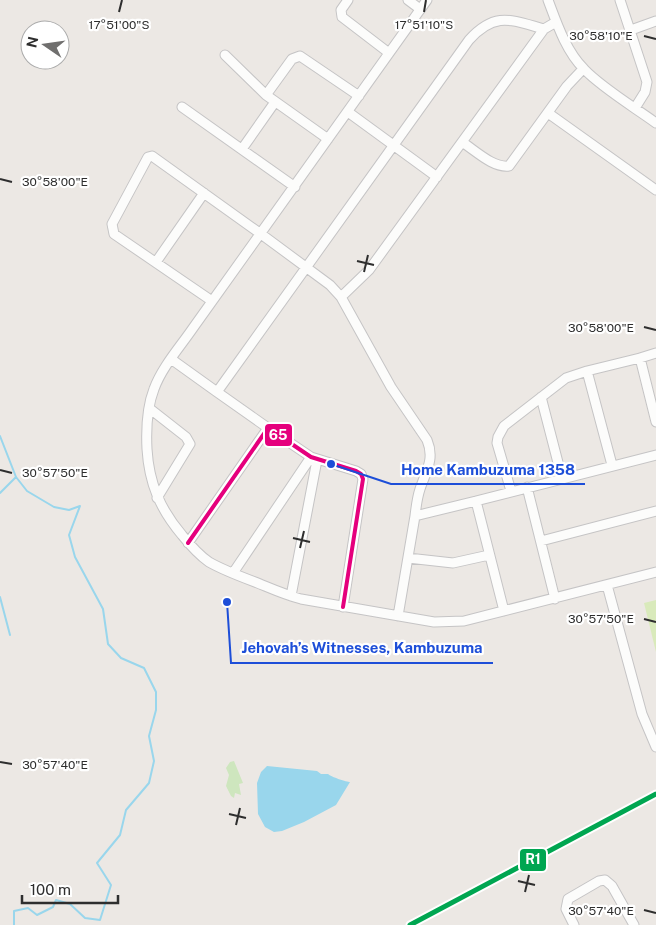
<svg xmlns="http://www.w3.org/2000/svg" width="656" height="925" font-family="'Public Sans',sans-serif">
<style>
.green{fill:#cee6be}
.pitch{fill:#d9eabb}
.water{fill:#99d6ec}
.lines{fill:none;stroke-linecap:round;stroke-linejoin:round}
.stream{stroke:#99d6ec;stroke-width:2}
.minor-casing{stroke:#c5c4c5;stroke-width:11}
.minor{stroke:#fcfcfb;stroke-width:9}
.bus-1-casing{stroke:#fff;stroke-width:8}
.bus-1{stroke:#e5007d;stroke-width:4}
.rail-1-casing{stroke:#fff;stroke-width:9}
.rail-1{stroke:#00a651;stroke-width:5}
.ticks{fill:none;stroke:#2e2e2e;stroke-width:2}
.ticks-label{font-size:12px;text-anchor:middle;fill:#2e2e2e;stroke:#fff;stroke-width:4.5;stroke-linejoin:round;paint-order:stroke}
.leader{fill:none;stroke:#1d4ed8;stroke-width:2}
.callout-dot{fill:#1d4ed8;stroke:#fff;stroke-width:2}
.callout-label{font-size:15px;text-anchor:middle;font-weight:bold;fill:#1d4ed8;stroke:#fff;stroke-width:4.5;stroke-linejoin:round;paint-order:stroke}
.line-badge{stroke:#fff;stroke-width:2}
.badge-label{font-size:14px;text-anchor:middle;font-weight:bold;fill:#fff}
</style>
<rect width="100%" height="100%" fill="#ece8e4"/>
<path class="green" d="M 234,761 L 243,783 L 239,784 L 241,795 L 235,793 L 234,798 L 231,796 L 226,786 L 229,775 L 226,768 L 230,762 Z"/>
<path class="pitch" d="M 656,600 L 656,652 L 644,603 Z"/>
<path class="water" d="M 267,766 L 317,771 L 321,774 L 328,774 C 331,777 347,782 350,782 L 336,805 L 304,822 L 282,831 L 274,832 L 265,827 L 258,814 L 257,783 L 261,772 Z"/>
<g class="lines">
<path class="stream" d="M 0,436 L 16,477 L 27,491 L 54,507 L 69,510 L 80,506 L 69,535 L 75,557 L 103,609 L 108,644 L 121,658 L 144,668 L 156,692 L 156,710 L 149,736 L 154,761 L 149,783 L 126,810 L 120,835 L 97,863 L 111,885 L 100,920 L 85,918 L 70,904 L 56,900 L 53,907 L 37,915 L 28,908 L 14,911 L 14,925
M 0,493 L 16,477
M 0,597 L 10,635"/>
<g class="minor-casing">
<path id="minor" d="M 348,0 L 341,10 L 342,17 L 389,53
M 408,0 L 420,9
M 427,0 L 193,328 C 180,347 162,367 154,389 C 147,407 146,429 147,449 C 149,483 160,509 182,535 C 190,545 199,555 209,562 C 223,570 239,576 255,582 C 270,588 285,595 301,599 L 434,622 L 464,621 L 656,572
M 548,0 C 557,24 566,51 584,69 C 602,88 634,107 656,123
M 620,0 L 647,82 L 645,92 L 635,108
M 631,30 L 656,21
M 225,55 L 266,95 L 328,139
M 266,95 L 292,59 L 300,56 L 359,96
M 182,107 L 295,187
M 348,112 L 437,177
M 548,113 L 656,190
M 462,142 C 476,151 493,168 509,166 L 567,86 L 583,69
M 242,149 L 275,102
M 156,262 L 204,193
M 341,297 L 391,387 L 427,440 C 435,459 426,471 420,489 C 417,498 416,507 415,516
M 212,301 L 114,234 L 112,224 L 148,157 L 152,156 L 261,234 L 330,285 L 341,297 L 369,270 L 544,29 L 556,22
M 640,358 L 656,353
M 171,359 L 217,392
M 587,371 L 612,465
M 541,397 L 562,478
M 149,408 L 186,437 L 190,444 L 157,498
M 268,428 L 217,392 L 469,40 C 495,11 511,20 544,29
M 527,487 L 555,599
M 511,491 L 497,443 L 498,437 L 504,426 L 566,378 L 587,371 L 640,358 L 656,422
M 541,541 L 656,511
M 188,543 L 268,428 L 311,457 L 356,471 L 361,474 L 363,479 L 343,607
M 408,558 L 453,563 L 489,555
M 233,573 L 311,457
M 607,585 L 642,714 L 656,747
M 291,596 L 317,460
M 504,611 L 476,501 L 656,455
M 398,616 L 415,516 L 476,501
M 574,925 L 566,909 L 568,899 L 599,881 L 605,880 L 612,886 L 634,925"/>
</g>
<use href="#minor" class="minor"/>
<g class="bus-1-casing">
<path id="bus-1" d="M 188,543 L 268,428 L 311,457 L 356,471 L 361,474 L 363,479 L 343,607"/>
</g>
<use href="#bus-1" class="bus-1"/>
<g class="rail-1-casing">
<path id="rail-1" d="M 410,925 L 656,794"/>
</g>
<use href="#rail-1" class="rail-1"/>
</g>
<path class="ticks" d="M 119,12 L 122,0M 424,12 L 426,0M 644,36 L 656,39M 0,179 L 12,182M 357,261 L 374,265M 364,272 L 368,255M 644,327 L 656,330M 0,470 L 12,473M 293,538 L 310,542M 300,548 L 304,531M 644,619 L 656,622M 0,762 L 12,764M 229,814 L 246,818M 236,825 L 240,808M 518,881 L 535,885M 525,892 L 529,875M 644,910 L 656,913"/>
<g class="ticks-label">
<text x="119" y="29">17°51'00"S</text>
<text x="424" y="29">17°51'10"S</text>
<text x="601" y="40">30°58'10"E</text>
<text x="55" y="186">30°58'00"E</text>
<text x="601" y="332">30°58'00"E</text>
<text x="55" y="477">30°57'50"E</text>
<text x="601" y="623">30°57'50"E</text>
<text x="55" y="769">30°57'40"E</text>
<text x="601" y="915">30°57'40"E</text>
</g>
<path class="leader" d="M331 464L391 484H585M227 602L231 663H493"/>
<g class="callout-dot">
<circle cx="331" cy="464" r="5"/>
<circle cx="227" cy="602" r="5"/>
</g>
<g class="callout-label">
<text x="488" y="475">Home Kambuzuma 1358</text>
<text x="362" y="653">Jehovah’s Witnesses, Kambuzuma</text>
</g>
<g class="line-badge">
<rect x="264" y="423" width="29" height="24" rx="5" fill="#e5007d"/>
<rect x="519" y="848" width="28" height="24" rx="5" fill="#00a651"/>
</g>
<g class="badge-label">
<text x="278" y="440">65</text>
<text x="533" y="864">R1</text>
</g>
<g transform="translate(45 45) rotate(283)"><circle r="24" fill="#ffffff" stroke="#ababab"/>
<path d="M0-4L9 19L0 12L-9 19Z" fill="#706f6e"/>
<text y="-8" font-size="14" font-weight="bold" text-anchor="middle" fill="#2e2e2e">N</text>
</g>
<path d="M22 895v8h96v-8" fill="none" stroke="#2e2e2e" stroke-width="2.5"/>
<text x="30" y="895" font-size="15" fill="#2e2e2e" stroke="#ffffff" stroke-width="4" paint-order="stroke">100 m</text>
</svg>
